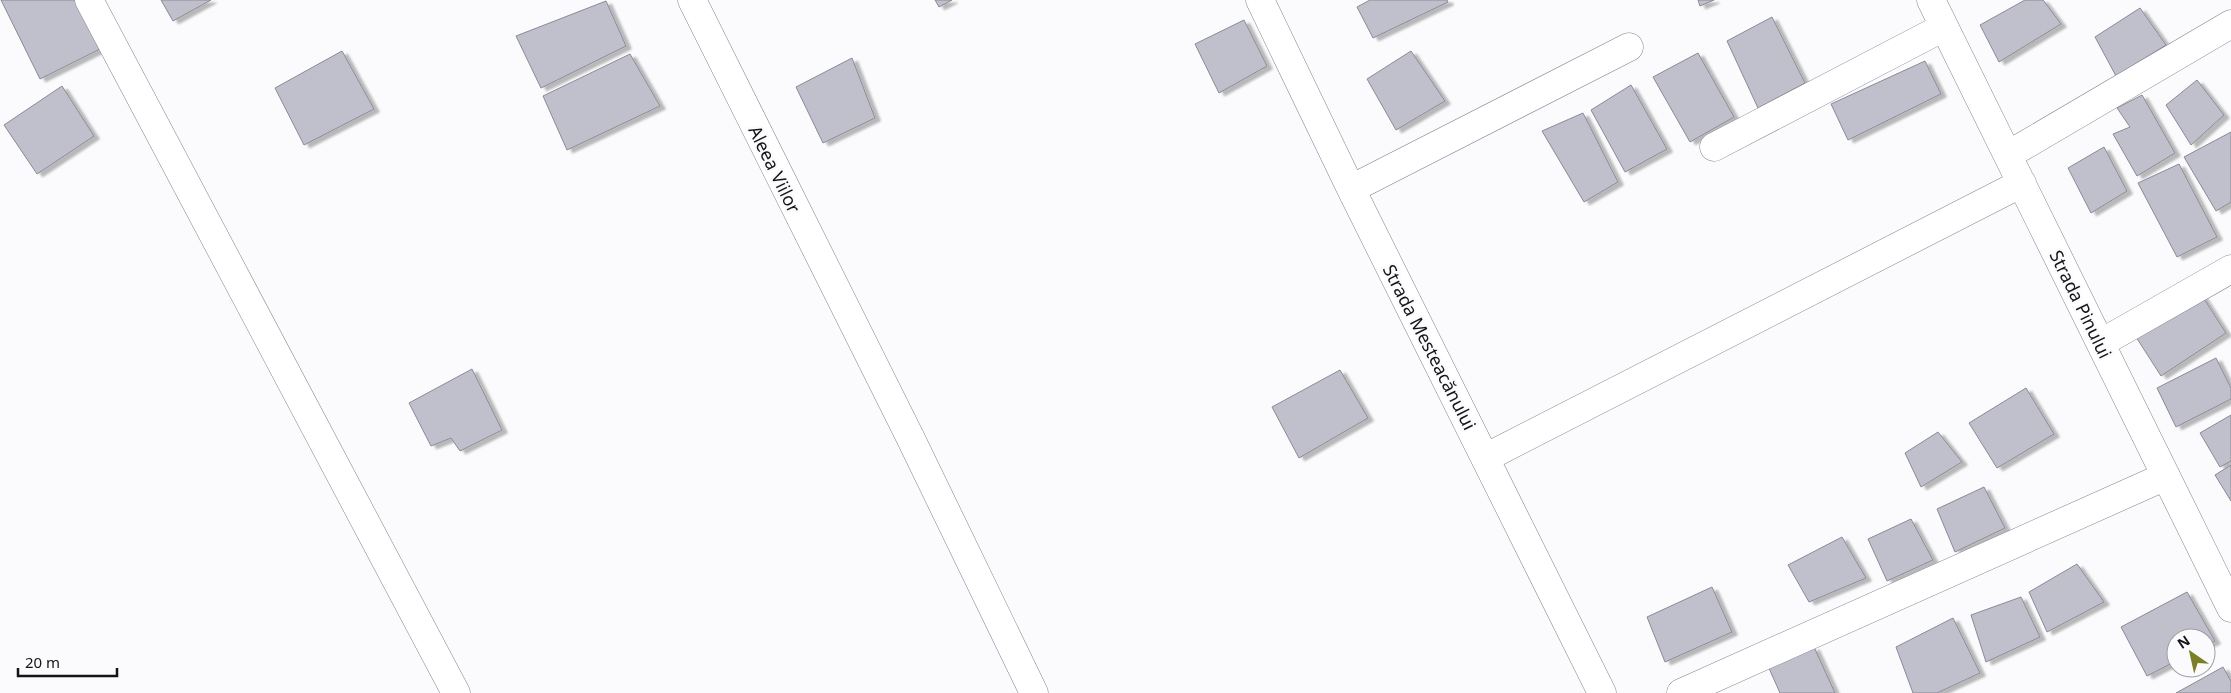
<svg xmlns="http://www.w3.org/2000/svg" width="2231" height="693" font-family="'Noto Sans',sans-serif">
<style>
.building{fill:#c0c0cd;stroke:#8a8995;filter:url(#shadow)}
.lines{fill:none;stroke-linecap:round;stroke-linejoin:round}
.minor-casing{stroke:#858491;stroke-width:29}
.minor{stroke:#fff;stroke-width:28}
.labels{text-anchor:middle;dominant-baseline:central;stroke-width:5;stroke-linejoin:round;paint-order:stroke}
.street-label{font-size:18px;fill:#131318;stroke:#fbfbfd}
</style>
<defs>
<filter id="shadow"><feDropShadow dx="5.5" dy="3" stdDeviation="1" flood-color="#0004"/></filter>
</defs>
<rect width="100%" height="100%" fill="#fbfbfd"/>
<path class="building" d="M 1,0 L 76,0 L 100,49 L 40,79 Z
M 161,0 L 211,0 L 173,21 Z
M 935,0 L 952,0 L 939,7 Z
M 1370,0 L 1447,0 L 1448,2 L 1373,38 L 1357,7 Z
M 1698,0 L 1714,0 L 1700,6 Z
M 2025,0 L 2043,0 L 2061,24 L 1999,62 L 1980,25 Z
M 606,1 L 626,46 L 541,88 L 516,36 Z
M 2140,8 L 2166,45 L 2116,76 L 2095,37 Z
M 1772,17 L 1805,83 L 1758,108 L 1727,41 Z
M 1244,20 L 1267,66 L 1219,93 L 1195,44 Z
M 342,51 L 374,109 L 304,145 L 275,88 Z
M 1411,51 L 1445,101 L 1396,130 L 1367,79 Z
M 1698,53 L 1734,117 L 1690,142 L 1653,77 Z
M 630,54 L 660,106 L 567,150 L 543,96 Z
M 852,58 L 875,118 L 823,143 L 796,87 Z
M 1925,61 L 1941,94 L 1848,140 L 1831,104 Z
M 2197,80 L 2224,115 L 2191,145 L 2166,105 Z
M 1631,85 L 1667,149 L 1625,172 L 1591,110 Z
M 62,86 L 94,136 L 37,174 L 4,125 Z
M 2142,95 L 2175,153 L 2137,176 L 2113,134 L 2130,127 L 2117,108 Z
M 1583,113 L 1618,182 L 1584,202 L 1542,131 Z
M 2231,132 L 2231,202 L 2216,211 L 2184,157 Z
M 2104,147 L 2127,191 L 2091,213 L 2068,168 Z
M 2179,164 L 2217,237 L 2177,257 L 2138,183 Z
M 2201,294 L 2226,333 L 2161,376 L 2136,337 Z
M 2216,358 L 2231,388 L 2231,399 L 2176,427 L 2157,388 Z
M 472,369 L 502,430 L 460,451 L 451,438 L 431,446 L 409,403 Z
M 1340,370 L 1368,418 L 1299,458 L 1272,407 Z
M 2026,388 L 2054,434 L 1997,468 L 1969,423 Z
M 2231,415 L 2231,461 L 2220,467 L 2200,433 Z
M 1938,432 L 1962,462 L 1921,487 L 1905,453 Z
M 2231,465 L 2231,501 L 2215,475 Z
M 1984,487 L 2005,528 L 1955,552 L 1937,509 Z
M 1911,519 L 1933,560 L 1887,581 L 1868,539 Z
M 1842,537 L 1866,578 L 1809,602 L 1788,565 Z
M 2077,564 L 2104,602 L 2047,632 L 2029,592 Z
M 1712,587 L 1732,632 L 1665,662 L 1647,617 Z
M 2187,592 L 2215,641 L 2206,645 L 2206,638 L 2176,638 L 2176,661 L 2147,676 L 2121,627 Z
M 2021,597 L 2040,637 L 1986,662 L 1971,615 Z
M 1953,618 L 1980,673 L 1937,693 L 1913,693 L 1896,647 Z
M 1814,647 L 1835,693 L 1780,693 L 1768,666 Z
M 2223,667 L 2231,681 L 2231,693 L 2176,693 Z"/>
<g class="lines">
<g class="minor-casing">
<path id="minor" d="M 89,0 L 456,693
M 692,0 L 911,439 L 1034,693
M 1260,0 L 1351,189 L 1602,693
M 1931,0 L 2231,608
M 1714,147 L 1944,27
M 2008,155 L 2231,24
M 1351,189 L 1629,47
M 2101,343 L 2231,269
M 1485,458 L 2022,183
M 1681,693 L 2166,476"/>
</g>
<use href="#minor" class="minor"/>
</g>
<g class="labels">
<g class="street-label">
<text transform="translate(775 169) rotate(64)">Aleea Viilor</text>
<text transform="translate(2081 304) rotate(64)">Strada Pinului</text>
<text transform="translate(1430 347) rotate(63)">Strada Mesteacănului</text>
</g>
</g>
<g transform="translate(2191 653) rotate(326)"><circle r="24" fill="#fbfbfd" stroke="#9e9ea1"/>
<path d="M0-4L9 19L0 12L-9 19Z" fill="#7c7e28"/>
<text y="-8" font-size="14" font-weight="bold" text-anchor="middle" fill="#131318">N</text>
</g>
<path d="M18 668v8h99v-8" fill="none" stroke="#131318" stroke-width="2.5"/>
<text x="25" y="668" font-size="15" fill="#131318" stroke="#fbfbfd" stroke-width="4" paint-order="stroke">20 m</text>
</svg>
